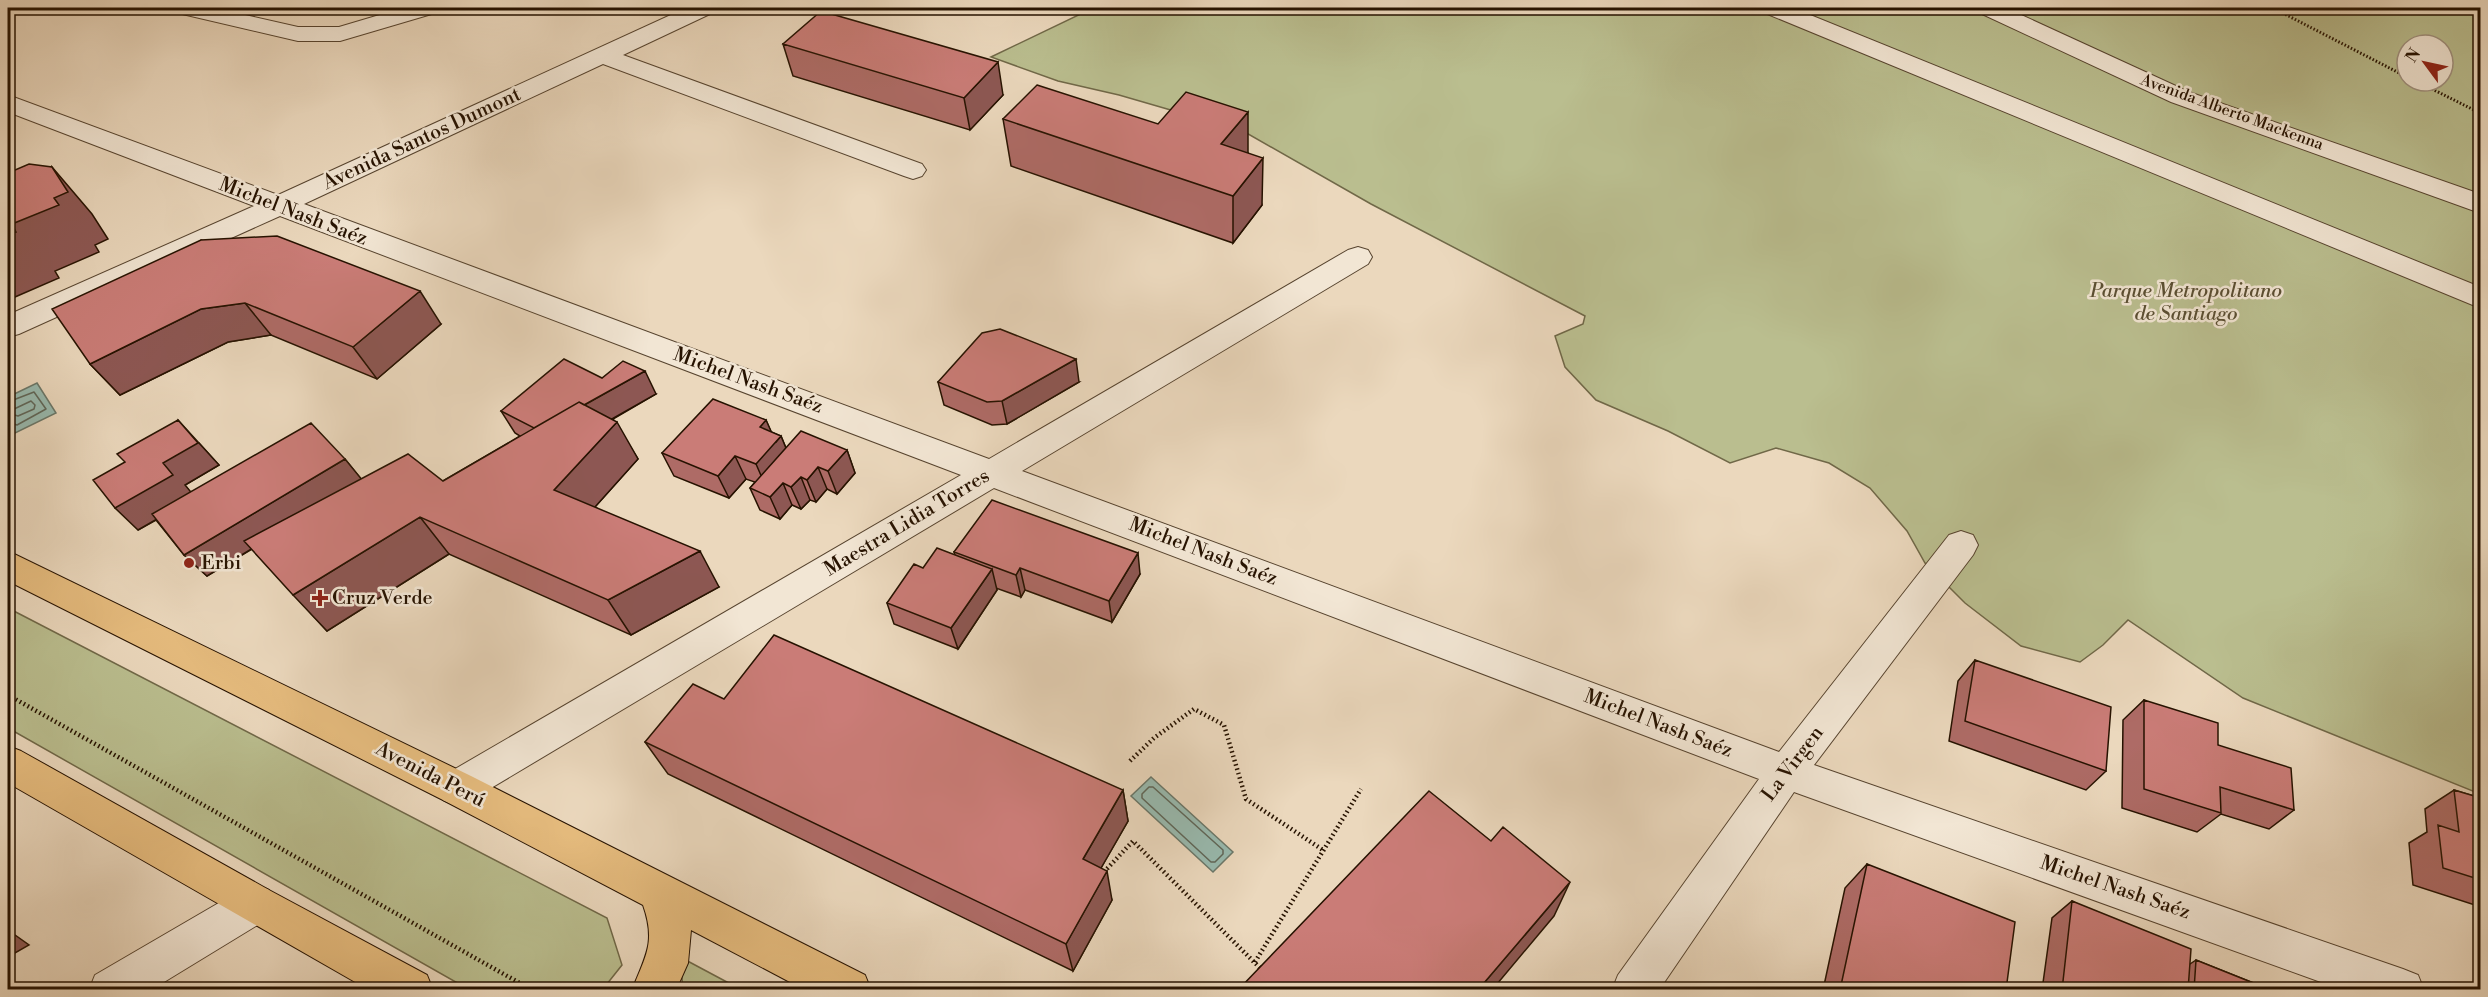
<svg xmlns="http://www.w3.org/2000/svg" width="2488" height="997" font-family="'Libre Bodoni',serif">
<style>
.green{fill:#babe8f;stroke:#706848;stroke-width:1.5;fill-rule:evenodd}
.water{fill:#98baaf;stroke:#6a7769;stroke-width:1.5}
.lines{fill:none;stroke-linecap:round;stroke-linejoin:round}
.shore{stroke:#5f6658;stroke-width:1.5}
.minor-casing{stroke:#57442f;stroke-width:2}
.major-casing{stroke:#261200;stroke-width:2}
.path-far1{stroke:#261200;stroke-width:3;stroke-dasharray:1.5 2;stroke-linecap:butt}
.path{stroke:#261200;stroke-width:4.5;stroke-dasharray:1.5 3;stroke-linecap:butt}
.minor{fill:#f2e6d4;fill-rule:evenodd}
.major{fill:#e6bc7e;fill-rule:evenodd}
.wall{fill:#ae6b66;stroke:#261200;stroke-width:1.5}
.shaded-wall{fill:#8d5753;stroke:#261200;stroke-width:1.5}
.building{fill:#ca7c77;stroke:#261200;stroke-width:1.5}
.poi-dot{fill:#8f2418;stroke:#f2e6d4;stroke-width:2}
.labels{text-anchor:middle;dominant-baseline:central;stroke-width:5;stroke-linejoin:round;paint-order:stroke}
.far-street-label{font-size:16px;fill:#261200;stroke:#f2e6d4}
.street-label{font-size:20px;fill:#261200;stroke:#f2e6d4}
.park-label{font-size:20px;font-style:italic;fill:#5a4e32;stroke:#f2e6d4}
.poi-label{font-size:20px;fill:#261200;stroke:#f2e6d4;text-anchor:start}
</style>
<rect width="100%" height="100%" fill="#ebd8bd"/>
<filter id="stains"><feTurbulence type="fractalNoise" baseFrequency=".00333" numOctaves="4"/><feColorMatrix values="0 0 0 0 .2 0 0 0 0 .09 0 0 0 0 .02 0 0 0 .5 -.17"/></filter>
<radialGradient id="worn" r=".72"><stop offset=".6" stop-color="#630" stop-opacity="0"/><stop offset="1" stop-color="#630" stop-opacity=".3"/></radialGradient>
<path class="green" d="M 1093,8 L 2480,8 L 2480,794 L 2243,698 L 2128,620 L 2103,645 L 2080,662 L 2021,646 L 1965,603 L 1925,563 L 1907,531 L 1870,488 L 1829,463 L 1776,448 L 1730,463 L 1668,431 L 1596,400 L 1565,367 L 1555,336 L 1583,324 L 1585,316 L 1371,204 L 1243,131 L 1119,95 L 1058,81 L 991,57 ZM 2407,45 L 2443,45 L 2443,81 L 2407,81 Z
M 8,608 L 607,918 L 622,965 L 603,989 L 468,989 L 8,728 Z
M 680,957 L 740,989 L 683,989 Z"/>
<path class="water" d="M 37,383 L 56,413 L 13,434 L 8,424 L 8,397 Z
M 1151,777 L 1233,852 L 1213,872 L 1131,796 Z"/>
<g class="lines">
<path class="shore" d="M 31,401 L 35,405 L 34,409 L 18,416 L 11,414 L 12,410 Z
M 8,402 L 34,392 L 46,409 L 17,425 L 8,422
M 1149,787 L 1153,787 L 1223,850 L 1223,854 L 1215,862 L 1211,862 L 1142,798 L 1142,794 Z"/>
<g class="minor-casing">
<path id="minor" d="M 174,8 L 215,8 L 298,27 L 339,27 L 403,8 L 439,8 L 435,13 L 340,41 L 298,41 L 178,13 Z
M 686,8 L 716,8 L 712,13 L 623,55 L 922,164 L 926,170 L 922,176 L 913,179 L 904,176 L 603,64 L 304,204 L 989,459 L 1348,250 L 1358,247 L 1368,250 L 1372,257 L 1368,264 L 1022,471 L 1779,752 L 1949,535 L 1961,531 L 1973,535 L 1978,545 L 1973,555 L 1814,765 L 2403,969 L 2418,975 L 2424,990 L 2343,990 L 1794,792 L 1659,990 L 1612,990 L 1618,975 L 1759,779 L 994,488 L 471,800 L 457,806 L 443,800 L 438,788 L 443,776 L 961,475 L 280,216 L 19,334 L 8,337 L 8,315 L 254,206 L 8,112 L 8,95 L 278,195 Z
M 1761,8 L 1793,8 L 2480,287 L 2480,308 L 1765,13 Z
M 1976,8 L 2006,8 L 2189,92 L 2480,194 L 2480,213 L 2171,102 L 1980,13 Z
M 255,884 L 269,890 L 275,904 L 269,918 L 151,990 L 89,990 L 95,975 L 241,890 Z"/>
</g>
<g class="major-casing">
<path id="major" d="M 8,551 L 471,776 L 865,975 L 871,990 L 805,990 L 691,930 L 688,963 L 676,990 L 632,990 C 646,955 656,942 643,905 L 443,800 L 8,581 Z
M 8,746 L 21,751 L 269,890 L 427,975 L 433,990 L 369,990 L 8,783 Z"/>
</g>
<path class="path-far1" d="M 2273,8 L 2407,77
M 2416,81 L 2480,113"/>
<path class="path" d="M 8,695 L 532,990
M 1130,761 L 1154,738 L 1194,709 L 1224,725 L 1246,799 L 1323,850
M 1104,872 L 1133,841 L 1263,971
M 1255,962 L 1361,789"/>
<use href="#minor" class="minor"/>
<use href="#major" class="major"/>
</g>
<path class="wall" d="M 783,44 L 1003,95 L 970,130 L 793,76 Z
M 1003,119 L 1248,153 L 1262,205 L 1233,243 L 1011,166 Z
M 201,240 L 441,324 L 377,379 L 271,335 L 228,342 L 120,395 L 90,364 Z
M 602,378 L 656,394 L 613,419 L 638,459 L 595,507 L 719,587 L 631,635 L 449,554 L 327,631 L 252,549 L 207,576 L 184,555 L 156,520 L 138,530 L 199,443 L 219,465 L 185,485 L 190,492 L 345,459 L 361,479 L 443,481 L 520,436 L 515,433 L 501,411 Z
M 938,382 L 1079,382 L 1007,424 L 992,425 L 944,405 Z
M 766,420 L 771,432 L 781,436 L 786,448 L 847,450 L 855,473 L 837,494 L 827,489 L 816,502 L 810,500 L 801,509 L 792,505 L 780,519 L 760,510 L 750,488 L 755,482 L 746,479 L 729,498 L 674,476 L 662,453 Z
M 954,552 L 1140,574 L 1112,622 L 1025,590 L 1021,597 L 996,588 L 997,590 L 958,649 L 894,624 L 887,603 L 923,568 L 955,555 Z
M 1975,660 L 2106,771 L 2086,790 L 1949,741 L 1958,681 Z
M 724,699 L 1123,790 L 1128,821 L 1101,868 L 1112,900 L 1073,971 L 668,774 L 645,742 Z
M 2144,700 L 2218,745 L 2294,810 L 2269,829 L 2221,814 L 2197,832 L 2122,808 L 2123,720 Z
M 2454,790 L 2481,798 L 2481,907 L 2413,885 L 2409,843 L 2427,832 L 2425,809 Z
M 1867,864 L 2006,990 L 1823,990 L 1845,888 Z
M 2072,901 L 2190,964 L 2196,960 L 2271,990 L 2042,990 L 2052,918 Z"/>
<path class="shaded-wall" d="M 998,62 L 1003,95 L 970,130 L 964,98 Z
M 1248,112 L 1248,159 L 1221,144 Z
M 1263,158 L 1262,205 L 1233,243 L 1233,196 Z
M 52,167 L 92,214 L 108,239 L 95,245 L 99,252 L 55,271 L 59,278 L 8,300 L 8,235 L 12,224 L 54,198 Z
M 420,291 L 441,324 L 377,379 L 353,347 Z
M 245,303 L 271,335 L 228,342 L 120,395 L 90,364 L 201,309 Z
M 1076,359 L 1079,382 L 1007,424 L 1002,401 Z
M 645,371 L 656,394 L 552,453 L 538,431 Z
M 178,420 L 219,465 L 185,485 L 195,497 L 138,530 L 115,508 L 163,463 Z
M 766,420 L 776,442 L 781,436 L 790,458 L 766,487 L 756,464 L 760,427 Z
M 617,422 L 638,459 L 577,527 L 554,490 Z
M 847,450 L 855,473 L 837,494 L 828,471 Z
M 735,456 L 746,479 L 729,498 L 718,476 Z
M 345,459 L 363,481 L 207,576 L 184,555 Z
M 818,467 L 827,489 L 816,502 L 807,480 Z
M 801,477 L 810,500 L 801,509 L 791,487 Z
M 783,483 L 792,505 L 780,519 L 770,497 Z
M 420,517 L 449,554 L 327,631 L 293,595 Z
M 700,551 L 719,587 L 631,635 L 608,600 Z
M 1138,553 L 1140,574 L 1112,622 L 1109,601 Z
M 1020,568 L 1025,590 L 1021,597 L 1016,575 Z
M 992,569 L 997,590 L 958,649 L 951,628 Z
M 1123,790 L 1128,821 L 1089,889 L 1083,859 Z
M 1107,871 L 1112,900 L 1073,971 L 1066,944 Z
M 1570,882 L 1554,916 L 1492,990 L 1478,990 Z
M 8,930 L 29,945 L 8,957 Z"/>
<path class="building" d="M 821,11 L 998,62 L 964,98 L 783,44 Z
M 1037,85 L 1158,124 L 1186,92 L 1248,112 L 1221,144 L 1263,158 L 1233,196 L 1003,119 Z
M 29,164 L 52,167 L 68,192 L 54,198 L 59,205 L 12,224 L 16,232 L 8,235 L 8,173 Z
M 277,236 L 420,291 L 353,347 L 245,303 L 201,309 L 90,364 L 52,309 L 201,240 Z
M 1000,329 L 1076,359 L 1002,401 L 987,402 L 938,382 L 982,333 Z
M 564,359 L 602,378 L 623,361 L 645,371 L 584,405 L 579,402 L 534,428 L 501,411 Z
M 713,399 L 766,420 L 760,427 L 781,436 L 756,464 L 735,456 L 718,476 L 662,453 Z
M 579,402 L 617,422 L 554,490 L 700,551 L 608,600 L 420,517 L 293,595 L 244,541 L 408,454 L 443,481 Z
M 178,420 L 198,443 L 163,463 L 173,475 L 115,508 L 93,480 L 125,462 L 117,454 Z
M 311,423 L 345,459 L 184,555 L 152,514 Z
M 801,431 L 847,450 L 828,471 L 818,467 L 807,480 L 801,477 L 791,487 L 783,483 L 770,497 L 750,488 Z
M 992,500 L 1138,553 L 1109,601 L 1020,568 L 1016,575 L 954,552 Z
M 937,548 L 992,569 L 951,628 L 887,603 L 914,564 L 923,568 Z
M 774,635 L 1123,790 L 1083,859 L 1107,871 L 1066,944 L 645,742 L 693,684 L 724,699 Z
M 1975,660 L 2111,707 L 2106,771 L 1965,721 Z
M 2144,700 L 2218,723 L 2218,745 L 2291,768 L 2294,810 L 2220,787 L 2221,813 L 2144,789 Z
M 2454,790 L 2481,798 L 2481,880 L 2443,868 L 2438,825 L 2459,832 Z
M 1429,791 L 1491,841 L 1503,827 L 1570,882 L 1478,990 L 1238,990 Z
M 1867,864 L 2015,922 L 2006,990 L 1840,990 Z
M 2072,901 L 2191,949 L 2188,990 L 2062,990 Z
M 2196,960 L 2271,990 L 2194,990 Z"/>
<g class="poi-dot">
<circle cx="189" cy="563" r="6"/>
<path d="M317 589h6v6h6v6h-6v6h-6v-6h-6v-6h6z"/>
</g>
<g class="labels">
<g class="far-street-label">
<text transform="translate(2232 112) rotate(20)">Avenida Alberto Mackenna</text>
</g>
<g class="street-label">
<text transform="translate(422 139) rotate(-25)">Avenida Santos Dumont</text>
<text transform="translate(293 212) rotate(21)">Michel Nash Saéz</text>
<text transform="translate(748 381) rotate(20)">Michel Nash Saéz</text>
<text transform="translate(907 523) rotate(-31)">Maestra Lidia Torres</text>
<text transform="translate(1203 552) rotate(21)">Michel Nash Saéz</text>
<text transform="translate(1658 724) rotate(21)">Michel Nash Saéz</text>
<text transform="translate(1793 764) rotate(-53)">La Virgen</text>
<text transform="translate(430 775) rotate(27)">Avenida Perú</text>
<text transform="translate(2115 888) rotate(19)">Michel Nash Saéz</text>
</g>
<g class="park-label">
<text x="2186" y="291">Parque Metropolitano<tspan x="2186" dy="23">de Santiago</tspan></text>
</g>
<g class="poi-label">
<text x="201" y="563">Erbi</text>
<text x="332" y="598">Cruz Verde</text>
</g>
</g>
<rect width="2488" height="997" fill="none" stroke="#ebd8bd" stroke-width="30"/>
<rect x="9" y="9" width="2470" height="979" fill="none" stroke="#261200" stroke-width="3"/>
<rect x="15" y="15" width="2458" height="967" fill="none" stroke="#261200" stroke-width="1.5"/>
<g transform="translate(2425 63) rotate(303)"><circle r="28" fill="#f2e6d4" stroke="#a0917f" stroke-width="1.5"/>
<path d="M0-4.5L10 22L0 15L-10 22Z" fill="#8f2418"/>
<text y="-9" font-size="16" font-weight="bold" text-anchor="middle" fill="#261200">N</text>
</g>
<rect width="100%" height="100%" filter="url(#stains)"/>
<rect width="100%" height="100%" fill="url(#worn)"/>
</svg>
